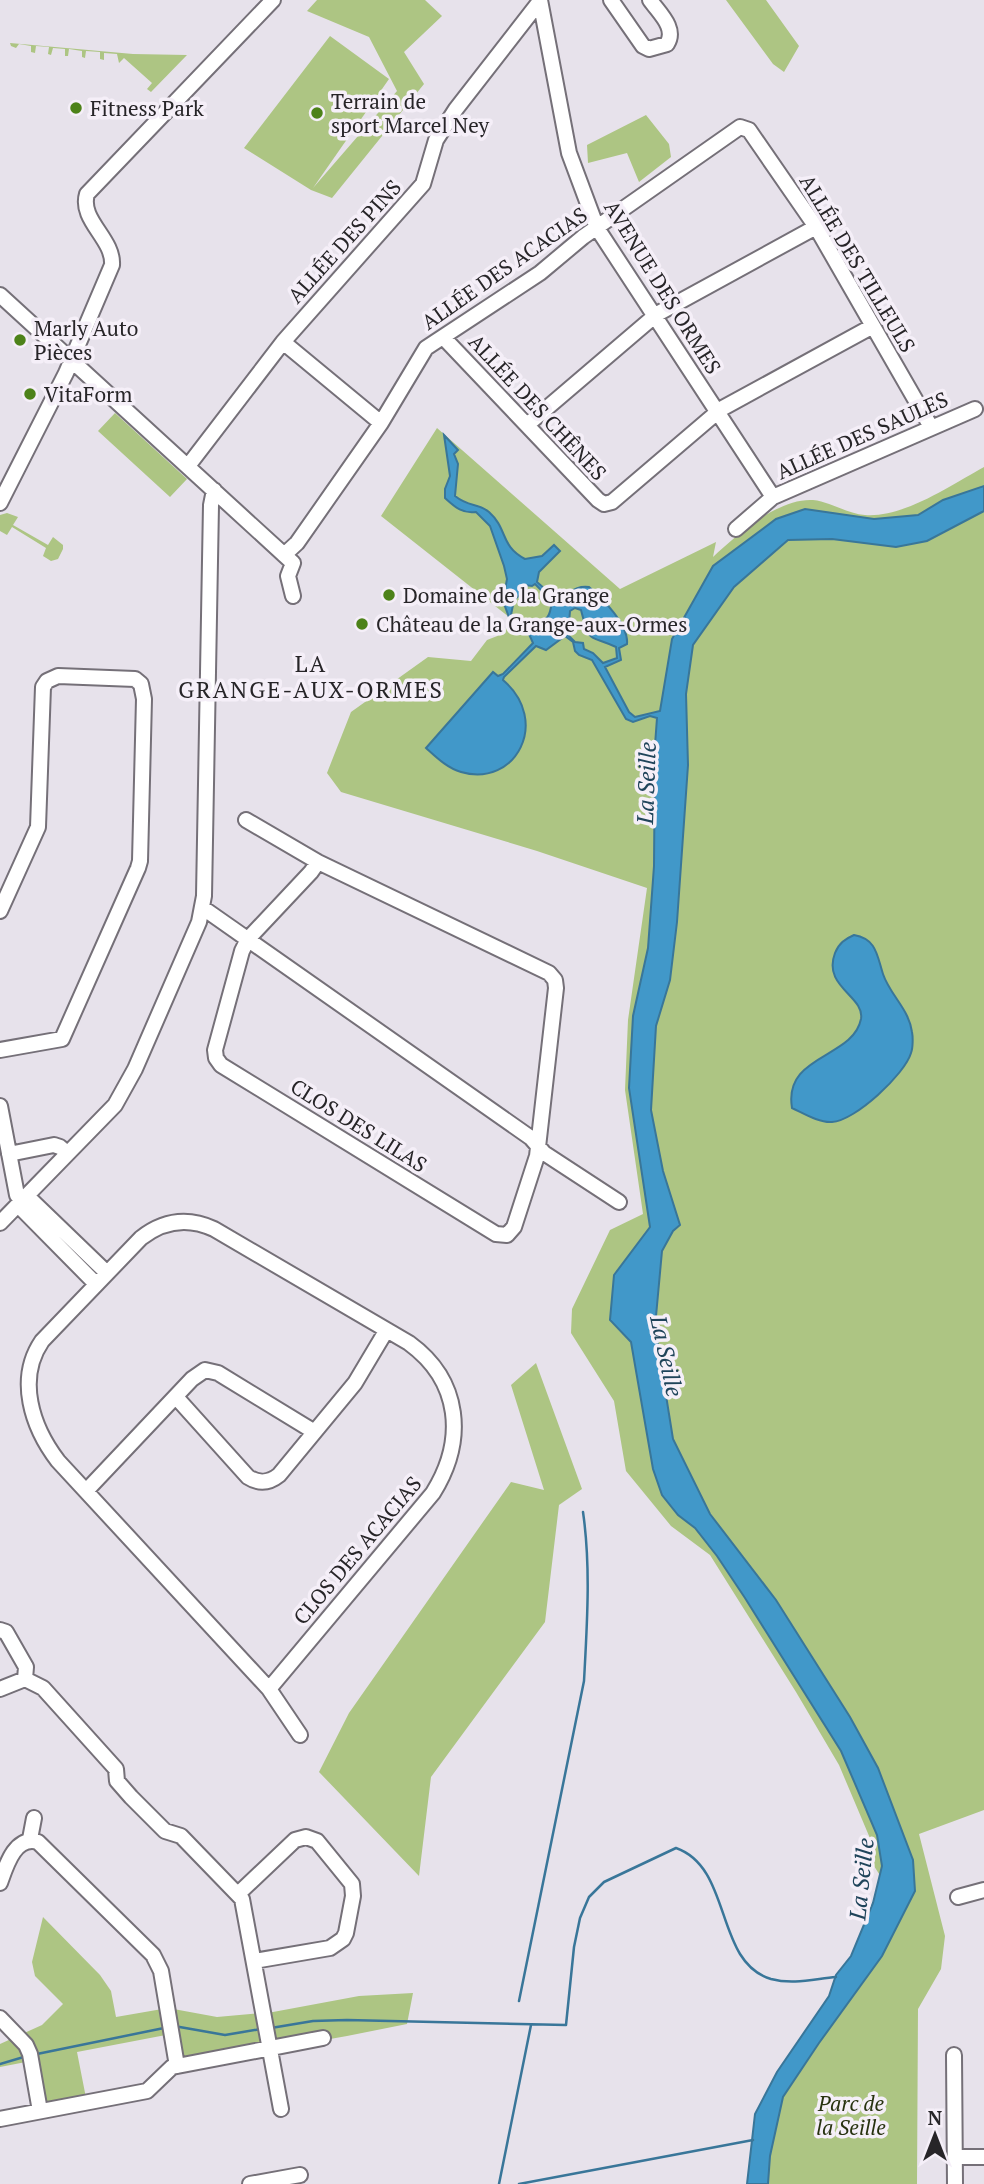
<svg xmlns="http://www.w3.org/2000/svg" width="984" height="2184" font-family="'PT Serif',serif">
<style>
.green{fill:#adc583}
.water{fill:#4198c9;stroke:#397699;stroke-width:2;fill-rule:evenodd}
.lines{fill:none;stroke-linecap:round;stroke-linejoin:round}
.stream{stroke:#397699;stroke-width:2.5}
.minor-casing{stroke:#757078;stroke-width:18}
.minor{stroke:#fff;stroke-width:14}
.poi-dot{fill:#4d8219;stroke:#f5eff8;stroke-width:2.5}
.labels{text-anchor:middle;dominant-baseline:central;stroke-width:7;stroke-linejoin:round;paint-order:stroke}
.poi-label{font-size:21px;fill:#272528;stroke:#f5eff8;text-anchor:start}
.street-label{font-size:21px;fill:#272528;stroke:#f5eff8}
.park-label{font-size:21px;font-style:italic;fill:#27320f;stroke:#f5eff8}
.neighbourhood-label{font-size:23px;letter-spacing:2px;fill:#272528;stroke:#f5eff8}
.water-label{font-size:23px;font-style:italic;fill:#1f445a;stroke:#f5eff8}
</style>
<rect width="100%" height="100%" fill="#e7e2eb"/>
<path class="green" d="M 317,0 L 425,0 L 442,16 L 404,52 L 424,84 L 332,198 L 311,190 L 244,148 L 330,36 L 389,79 L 313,188 L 397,91 L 369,37 L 307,11 Z
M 726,0 L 766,0 L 799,46 L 784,72 L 773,64 Z
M 10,43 L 133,54 L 187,55 L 151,92 L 147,89 L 152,83 L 124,58 L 119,63 L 117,54 L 104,53 L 104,60 L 100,59 L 100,52 L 86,51 L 85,58 L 82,57 L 82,51 L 69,49 L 68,56 L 65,56 L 65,49 L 53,48 L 51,55 L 48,54 L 49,47 L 36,46 L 35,53 L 31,52 L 31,46 L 19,44 L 16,48 L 11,46 Z
M 646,115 L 669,144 L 671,157 L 639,182 L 627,153 L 588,163 L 587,145 Z
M 115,413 L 187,479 L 170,497 L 98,431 Z
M 437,428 L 620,589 L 716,542 L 713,557 C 738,534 778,498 813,500 C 831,502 848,514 865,515 C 904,518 951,485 984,467 L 984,1810 L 919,1834 L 945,1936 L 941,1969 L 918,2009 L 917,2184 L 768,2184 L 770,2156 L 783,2097 L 904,1913 L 874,1866 L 875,1850 L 839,1765 L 796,1692 L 710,1555 L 671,1526 L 626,1471 L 614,1401 L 571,1333 L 572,1309 L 610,1230 L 643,1214 L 625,1090 L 628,1020 L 647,888 L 537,851 L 341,792 L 327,773 L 351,712 L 428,657 L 471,661 L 487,640 L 505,633 L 509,617 L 381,516 Z
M 7,513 L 18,517 L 13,525 L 48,545 L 53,537 L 63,545 L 63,549 L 58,559 L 51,561 L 43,556 L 46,548 L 12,527 L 7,535 L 0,531 L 0,515 Z
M 536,1363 L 582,1489 L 559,1505 L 545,1622 L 431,1777 L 419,1876 L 319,1772 L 349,1713 L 511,1482 L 544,1490 L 511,1385 Z
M 43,1917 L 100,1975 L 111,1991 L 116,2017 L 168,2008 L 217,2017 L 273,2012 L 359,1996 L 413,1993 L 407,2024 L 347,2036 L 177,2066 L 171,2034 L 77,2052 L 87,2103 L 40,2111 L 31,2061 L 0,2067 L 0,2044 L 42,2025 L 63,2004 L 35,1976 L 32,1962 Z"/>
<path class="water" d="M 444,435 L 458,450 L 454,454 L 458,464 L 455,496 C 470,508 477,502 489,512 C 508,529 500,546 525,559 L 542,556 L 554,545 L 560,551 L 539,572 L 537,582 L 556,599 C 569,596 573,585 589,587 C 603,599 629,625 627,644 L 619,648 L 621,660 L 605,667 L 629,712 L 635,717 L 660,711 L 672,639 L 713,566 L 776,519 L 805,509 L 874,519 L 918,515 L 943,500 L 984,486 L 984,511 L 927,541 L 896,547 L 832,539 L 788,540 L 734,587 L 693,645 L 686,694 L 688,765 L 677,922 L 670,980 L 656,1026 L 651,1110 L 663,1171 L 680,1225 L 673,1231 L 662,1251 L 655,1327 L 673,1439 L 710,1514 L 776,1600 L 850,1717 L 878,1768 L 913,1860 L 915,1891 L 882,1956 L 819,2043 L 783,2097 L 770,2156 L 768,2184 L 747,2184 L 755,2114 L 777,2072 L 829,1996 L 836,1975 L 851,1956 L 873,1903 L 882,1866 L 877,1835 L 841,1751 L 745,1598 L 717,1556 L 695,1528 L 678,1515 L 662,1495 L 653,1469 L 631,1342 L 610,1320 L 614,1275 L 650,1227 L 629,1088 L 633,1016 L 648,948 L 654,866 L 655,745 L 657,718 L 650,716 L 633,722 L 626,719 L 592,660 L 579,655 L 575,651 L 573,642 L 565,636 L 546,650 L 536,646 L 504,677 L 503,680 C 551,721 516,788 461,772 C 447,768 436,757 426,748 L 493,672 L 498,676 L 503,674 L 533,643 L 528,632 L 528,626 C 545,618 549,624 552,601 L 535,584 L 532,586 L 525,585 L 522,593 L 514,600 L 510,620 L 503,601 L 507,579 L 504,566 L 490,526 L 476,512 C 462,514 455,507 445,498 L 445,489 L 450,476 ZM 575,608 L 581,610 C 590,645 588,634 616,647 L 617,658 L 603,663 L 593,653 L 584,649 L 583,643 L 575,642 L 568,635 L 570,611 Z
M 854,935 C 877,939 877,956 883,974 C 890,995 909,1009 912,1032 C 913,1037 913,1048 911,1053 C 905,1074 855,1121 832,1122 C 819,1123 803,1113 792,1108 C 783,1054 853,1059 861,1019 C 865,996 822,987 835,953 C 839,943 845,939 854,935 Z"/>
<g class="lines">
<path class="stream" d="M 519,2001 L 584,1681 C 587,1625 591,1567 583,1512
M 174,2026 L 225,2035 L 261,2029
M 271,2028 L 313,2021 L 347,2020 L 566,2025 L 574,1947 L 580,1918 L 589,1897 L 604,1882 L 676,1848 C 733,1868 714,1962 771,1979 C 793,1985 814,1979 836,1977
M 37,2054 L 164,2028
M 0,2064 L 27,2056
M 499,2184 L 531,2025
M 519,2184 L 753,2140"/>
<g class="minor-casing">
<path id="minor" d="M 540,0 L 569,153 L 597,228 L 773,497
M 611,0 L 643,46 L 649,49 L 667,44 C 677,28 659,13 650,0
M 0,295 L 293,563 L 288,576 L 293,596
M 443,337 L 598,500 L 604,504 L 612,502 L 721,409 L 873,326
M 283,342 L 381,423
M 527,425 L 657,314 L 816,227
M 188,466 L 283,342 L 423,184 L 436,140 L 456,109 L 540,1
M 0,503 L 66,373 L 112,265 C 114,239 79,220 87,194 L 273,0
M 736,529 L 773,497 L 975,409
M 284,555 L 297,543 L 381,423 L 426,348 L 540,273 L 583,237 L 740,127 L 749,130 L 816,227 L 931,427
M 246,820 L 318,862 L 549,973 L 555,980 L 556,988 L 537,1156 L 514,1227 L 507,1235 L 496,1234 L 221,1065 L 216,1058 L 215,1050 L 242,951 L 248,939 L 311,872 L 318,862
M 203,908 L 531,1138 L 544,1153 L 619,1202
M 0,911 L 38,827 L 43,687 L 47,681 L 58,676 L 135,679 L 141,684 L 144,699 L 140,861 L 138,868 L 62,1039 L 0,1050
M 0,1106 L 17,1195 L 22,1201
M 9,1154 L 54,1145 L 60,1147 L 67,1153
M 27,1196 L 107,1273
M 18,1205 L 96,1284
M 0,1223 L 115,1105 L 135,1069 L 199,922 L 204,896 L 211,505 L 214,490
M 176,1397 L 248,1477 C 259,1484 269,1483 279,1475 L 355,1383 L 386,1331
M 87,1490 L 192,1379 L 205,1370 L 218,1373 L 313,1431
M 0,1630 L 6,1632 L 26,1667 L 25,1679
M 0,1689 L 25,1679 L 43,1688 L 116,1769 L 117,1781 L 131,1797 L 165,1831 L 181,1836 L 242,1899 L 281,2109
M 269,1689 L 433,1493 C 466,1440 461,1381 409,1343 L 214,1229 C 188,1217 164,1220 141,1238 L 42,1341 C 16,1379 32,1427 58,1461 L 269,1689 L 300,1735
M 30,1839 L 34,1818
M 0,1883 C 6,1866 15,1835 38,1842 L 153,1955 L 161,1971 L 177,2066
M 238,1894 L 295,1840 L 306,1837 L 317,1841 L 352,1884 L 353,1896 L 346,1933 L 343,1939 L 330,1948 L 254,1961
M 958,1897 L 984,1890
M 0,2018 L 26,2045 L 30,2054 L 40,2111
M 954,2055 L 955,2184
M 0,2119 L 147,2091 L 172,2067 L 323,2038
M 955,2157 L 984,2157
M 250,2184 L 300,2175"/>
</g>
<use href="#minor" class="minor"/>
</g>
<g class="poi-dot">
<circle cx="76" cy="108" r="7"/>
<circle cx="317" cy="113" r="7"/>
<circle cx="20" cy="340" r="7"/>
<circle cx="30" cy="394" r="7"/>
<circle cx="389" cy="595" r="7"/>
<circle cx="362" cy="624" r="7"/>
</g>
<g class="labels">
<g class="poi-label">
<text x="331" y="101">Terrain de<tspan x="331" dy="24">sport Marcel Ney</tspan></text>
<text x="90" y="108">Fitness Park</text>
<text x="34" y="328">Marly Auto<tspan x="34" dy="24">Pièces</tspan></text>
<text x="44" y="394">VitaForm</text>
<text x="403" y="595">Domaine de la Grange</text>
<text x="376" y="624">Château de la Grange-aux-Ormes</text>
</g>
<g class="street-label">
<text transform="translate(344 241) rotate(-48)">ALLÉE DES PINS</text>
<text transform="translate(858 263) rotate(59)">ALLÉE DES TILLEULS</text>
<text transform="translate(504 268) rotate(-35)">ALLÉE DES ACACIAS</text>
<text transform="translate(663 287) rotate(58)">AVENUE DES ORMES</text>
<text transform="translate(538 407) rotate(47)">ALLÉE DES CHÊNES</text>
<text transform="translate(862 435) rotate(-24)">ALLÉE DES SAULES</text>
<text transform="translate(359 1125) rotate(32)">CLOS DES LILAS</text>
<text transform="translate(357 1550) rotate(-50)">CLOS DES ACACIAS</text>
</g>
<g class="park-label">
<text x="851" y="2103">Parc de<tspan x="851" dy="24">la Seille</tspan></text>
</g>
<g class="neighbourhood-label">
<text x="311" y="663">LA<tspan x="311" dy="26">GRANGE-AUX-ORMES</tspan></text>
</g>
<g class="water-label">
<text transform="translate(646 783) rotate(-88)">La Seille</text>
<text transform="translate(667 1356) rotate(78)">La Seille</text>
<text transform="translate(861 1879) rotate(-84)">La Seille</text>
</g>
</g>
<g transform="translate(935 2135)" stroke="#f5eff8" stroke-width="5" paint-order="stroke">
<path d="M0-5L12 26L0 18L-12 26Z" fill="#272528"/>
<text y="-10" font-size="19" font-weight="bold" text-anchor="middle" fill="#272528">N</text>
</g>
</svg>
